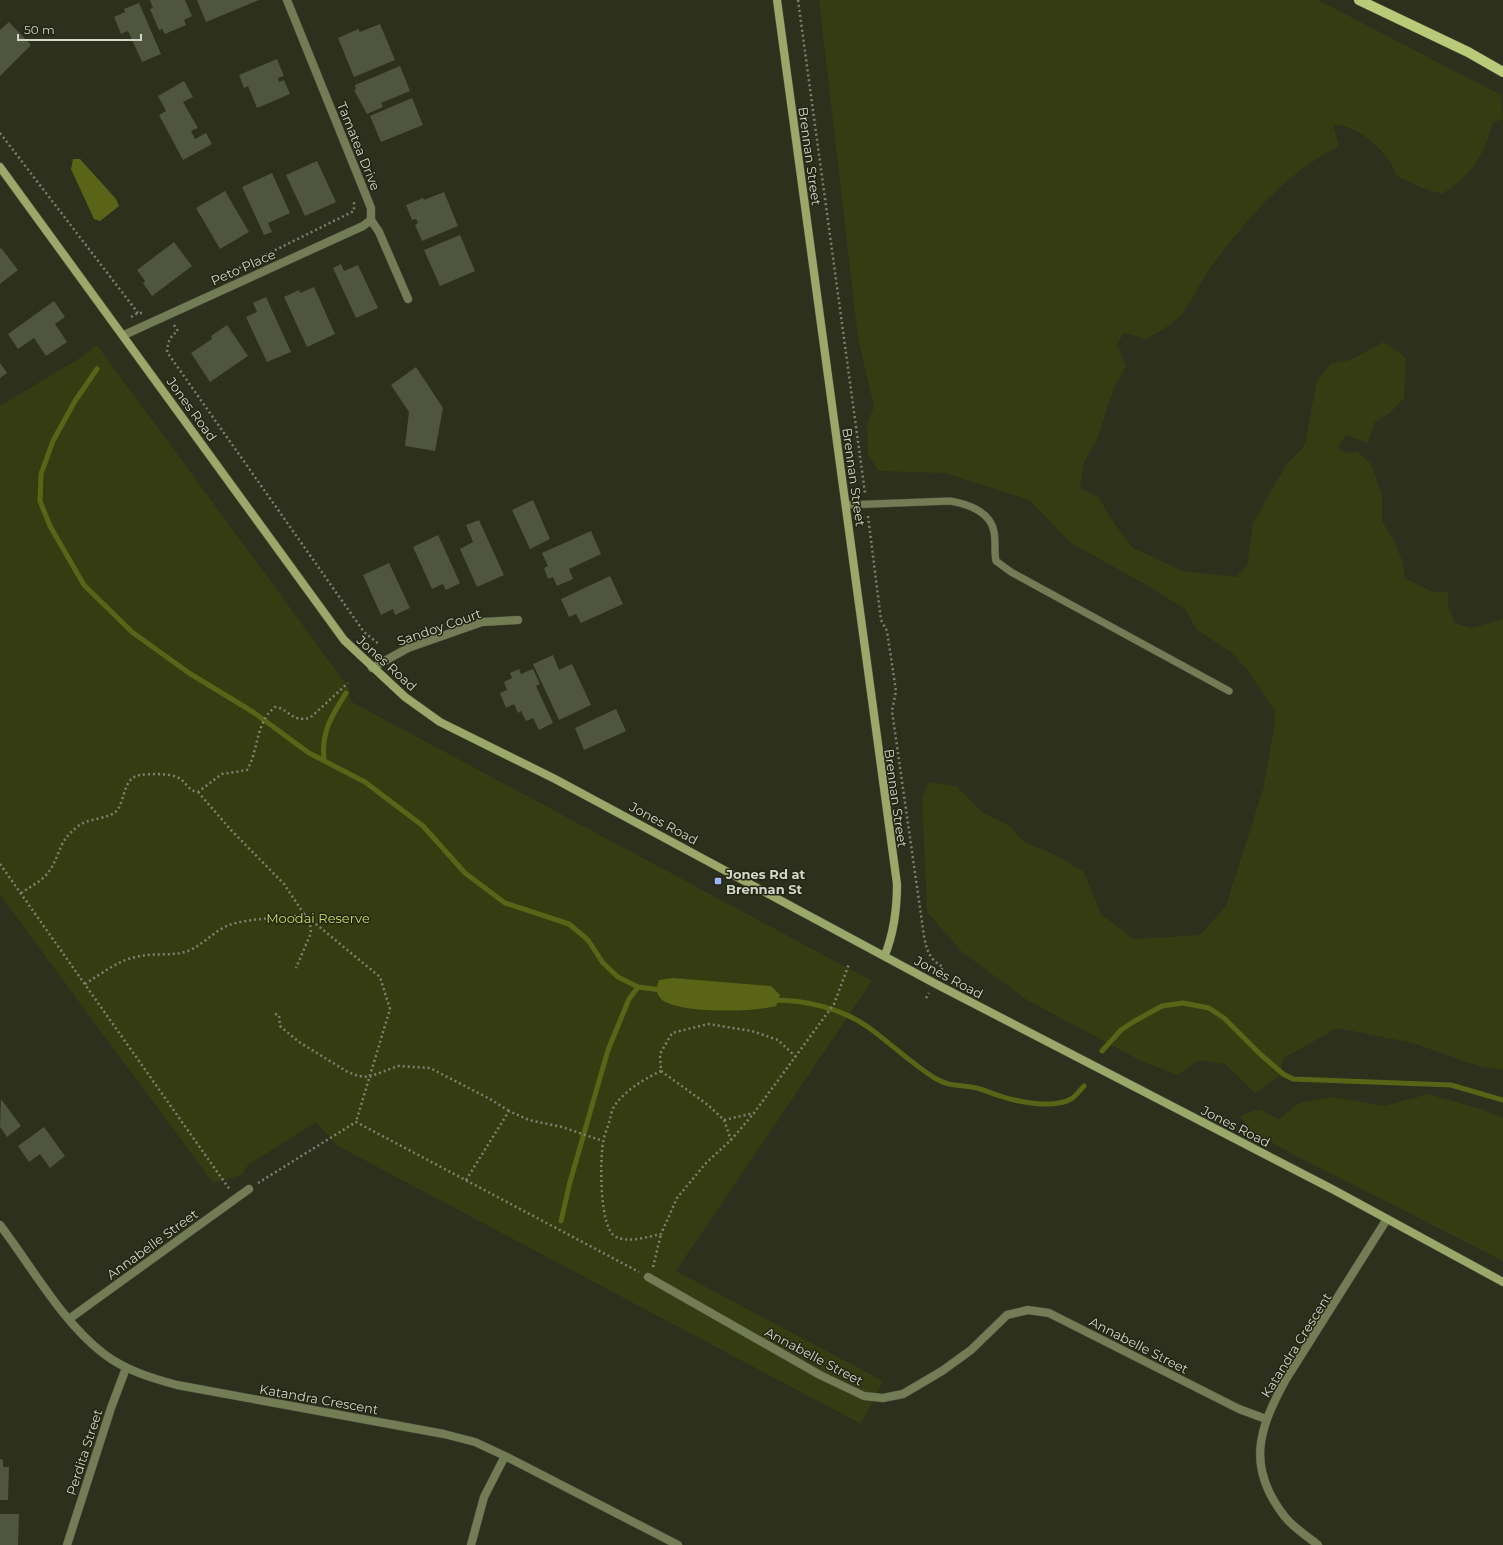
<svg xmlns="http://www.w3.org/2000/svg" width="1503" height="1545" font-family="Montserrat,sans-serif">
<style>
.green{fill:#353c12}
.water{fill:#596416}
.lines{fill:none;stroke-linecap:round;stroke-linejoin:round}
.stream{stroke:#596416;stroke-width:5}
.building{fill:#50553f}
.lane-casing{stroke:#4a4e3b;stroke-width:8}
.street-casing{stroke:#4a4e3b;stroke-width:9}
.secondary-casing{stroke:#4a4e3b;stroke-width:9}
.primary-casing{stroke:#4a4e3b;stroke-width:11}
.path{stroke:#7d8170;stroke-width:2.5;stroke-dasharray:2 3;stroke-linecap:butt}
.lane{stroke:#747c55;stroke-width:7}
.street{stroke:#747c55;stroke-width:8}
.secondary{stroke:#9ca86a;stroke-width:8}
.primary{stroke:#bbca79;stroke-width:10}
.poi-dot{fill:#99b5fd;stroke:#222612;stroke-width:1.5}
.labels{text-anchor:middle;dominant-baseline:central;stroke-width:3;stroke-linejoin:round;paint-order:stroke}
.street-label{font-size:13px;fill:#d2d5c9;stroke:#222612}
.poi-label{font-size:13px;font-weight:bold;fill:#d2d5c9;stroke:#222612;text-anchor:start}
.park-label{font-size:13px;fill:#cadf5e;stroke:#222612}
</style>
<rect width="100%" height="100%" fill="#2c301c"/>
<path class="green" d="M 819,0 L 1318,0 L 1501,95 L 1503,120 L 1493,122 C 1484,155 1472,176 1442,194 L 1422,188 L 1397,176 C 1394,171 1392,164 1388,159 C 1376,143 1354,124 1333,125 L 1339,146 C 1286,173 1246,219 1212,266 C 1200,281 1190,307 1177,319 C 1168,327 1157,333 1146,339 L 1124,333 L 1117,344 L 1126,366 L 1113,390 L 1096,442 L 1084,462 L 1080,488 L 1098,497 L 1114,523 L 1133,548 L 1183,571 L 1236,577 L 1247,566 L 1253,523 L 1286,465 L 1305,445 L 1317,380 L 1331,364 L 1350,360 L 1384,342 L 1406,358 L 1404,398 L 1391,412 L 1374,423 L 1368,443 L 1346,435 L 1338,447 L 1346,454 L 1357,451 L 1371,464 L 1382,496 L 1382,521 L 1395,543 L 1403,563 L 1405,578 L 1433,592 L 1448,592 L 1448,605 L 1455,623 L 1471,628 L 1503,619 L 1503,1070 L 1478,1066 L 1413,1043 L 1337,1028 L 1284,1058 L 1278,1077 L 1255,1093 L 1225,1064 L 1200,1060 L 1178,1075 L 1143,1062 L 1027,1000 L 962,952 L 927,912 L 922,798 L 929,782 L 956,786 L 983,813 L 1009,825 L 1024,842 L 1056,855 L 1084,872 L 1101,914 L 1134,939 L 1200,935 L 1226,906 L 1263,789 L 1274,730 L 1275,711 L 1248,671 L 1232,653 L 1197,630 L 1185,609 L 1148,586 L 1071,543 L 1029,500 L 945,473 L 879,471 L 868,455 L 867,424 L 874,407 L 858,338 Z
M 97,345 L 349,688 L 350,701 L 872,981 L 676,1271 L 883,1381 L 861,1424 L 338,1146 L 316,1122 L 248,1165 L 242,1175 L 213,1183 L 0,895 L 0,406 L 80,358 Z
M 1428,1094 L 1478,1108 L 1503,1118 L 1503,1261 L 1296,1156 L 1250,1130 L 1240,1116 L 1259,1109 L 1279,1119 L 1299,1103 L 1332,1097 L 1384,1106 Z"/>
<path class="water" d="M 73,159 L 80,159 L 116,199 L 119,206 L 100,221 L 94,219 L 71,169 Z
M 673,978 L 771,986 L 780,995 L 776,1006 C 753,1012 682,1014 662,1000 C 660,998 657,993 656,990 L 659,980 Z"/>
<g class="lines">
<path class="stream" d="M 97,369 L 75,401 L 53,441 L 41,474 L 40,501 L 50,526 L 84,585 L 132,632 L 189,673 L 253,712 L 309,753 L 365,782 L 423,826 L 465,873 L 505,903 L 569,924 L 588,940 L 603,963 L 618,977 L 638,987 L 661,990
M 324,759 C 321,732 332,715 346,693
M 773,1000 C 805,1000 841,1008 868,1027 C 890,1043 910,1062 933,1077 C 950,1087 954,1084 971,1087 C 981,1088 990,1093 1000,1096 C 1018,1102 1053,1109 1071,1099 C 1076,1096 1080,1090 1084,1086
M 1102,1051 L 1121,1030 L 1133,1022 L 1162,1006 L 1183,1003 L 1209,1008 L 1224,1018 L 1259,1053 L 1283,1074 L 1293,1079 L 1451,1085 L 1503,1100
M 561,1221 L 570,1182 L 608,1050 L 629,999 L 638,987"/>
</g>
<path class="building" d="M 150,0 L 185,0 L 192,16 L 184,20 L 186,25 L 165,34 L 162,29 L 159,30 L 150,9 L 153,8 Z
M 197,0 L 259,0 L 206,22 Z
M 139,3 L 161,54 L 142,62 L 128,31 L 121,34 L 114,17 L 125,12 L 124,9 Z
M 9,22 L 31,45 L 0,76 L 0,30 Z
M 380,24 L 395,60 L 354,77 L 338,38 L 358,29 L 360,32 Z
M 277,59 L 284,76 L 278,78 L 279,82 L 284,80 L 290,94 L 257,108 L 248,86 L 244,88 L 239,75 Z
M 400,66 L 410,91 L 381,103 L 383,107 L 367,114 L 354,90 L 356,89 L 355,85 Z
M 184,81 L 193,97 L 183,102 L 198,128 L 191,131 L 195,139 L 206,133 L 212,144 L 183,160 L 159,115 L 166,111 L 158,96 Z
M 412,98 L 423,125 L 381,142 L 370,116 Z
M 317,161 L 336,202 L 305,216 L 286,175 Z
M 272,173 L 290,213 L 268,223 L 272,232 L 264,235 L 242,187 Z
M 225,191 L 249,232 L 220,249 L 196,208 Z
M 444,192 L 458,226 L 422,241 L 415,225 L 418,223 L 416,219 L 412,220 L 406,205 L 423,198 L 424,200 Z
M 460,235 L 475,271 L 440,286 L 424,250 Z
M 174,242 L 192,266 L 152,296 L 143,283 L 145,281 L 137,270 Z
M 1,248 L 18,270 L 0,284 L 0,249 Z
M 341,264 L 344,271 L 358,265 L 378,308 L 356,318 L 333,268 Z
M 314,287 L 335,334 L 307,347 L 284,297 L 299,290 L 300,293 Z
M 266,297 L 291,352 L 267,362 L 246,317 L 257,312 L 253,303 Z
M 54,301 L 65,317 L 55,324 L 67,342 L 46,356 L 34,338 L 18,349 L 8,334 Z
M 227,325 L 248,356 L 210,382 L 191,353 L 212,339 L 211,336 Z
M 0,363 L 7,373 L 0,378 Z
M 416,367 L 443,408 L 435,451 L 405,446 L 409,412 L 391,385 Z
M 533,500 L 550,539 L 530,549 L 512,510 Z
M 479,520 L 504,575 L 477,587 L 460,549 L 473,542 L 466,525 Z
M 591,531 L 601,554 L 569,569 L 573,579 L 557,586 L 553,577 L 548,579 L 544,568 L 548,566 L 542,553 Z
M 438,535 L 460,583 L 446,590 L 443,584 L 432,589 L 413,547 Z
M 389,563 L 410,608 L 395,615 L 393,609 L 381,615 L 363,575 Z
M 610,576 L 623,604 L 581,623 L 576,614 L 569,617 L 561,599 Z
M 553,655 L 559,670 L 572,664 L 591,705 L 559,720 L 533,664 Z
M 519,669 L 521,674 L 533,669 L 540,684 L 536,686 L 553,723 L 539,730 L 533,718 L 526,721 L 521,711 L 518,713 L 514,704 L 506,708 L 500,693 L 507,690 L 504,682 L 512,678 L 510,673 Z
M 616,709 L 626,731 L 584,750 L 575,728 Z
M 1,1099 L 21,1126 L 7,1137 L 0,1127 Z
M 44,1127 L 65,1156 L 50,1168 L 40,1154 L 29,1162 L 18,1146 Z
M 0,1459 L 3,1460 L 3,1467 L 9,1467 L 8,1500 L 0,1500 Z
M 0,1514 L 19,1514 L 18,1545 L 0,1545 Z"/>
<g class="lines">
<g class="lane-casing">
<path id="lane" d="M 846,505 L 950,501 C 968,504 991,512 994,532 C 996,542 994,552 996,561 L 1011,572 L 1229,691"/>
</g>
<g class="street-casing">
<path id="street" d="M 287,0 L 371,208 L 371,220 L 379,232 L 408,299
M 124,335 L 363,226 L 371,220
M 372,668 L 408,648 L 482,622 L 518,620
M 0,1225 C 32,1267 62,1322 104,1354 C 125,1370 151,1378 177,1385 L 444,1434 L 475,1442 L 505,1456 L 678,1545
M 648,1277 L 820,1375 L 864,1396 L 883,1398 L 903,1394 L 942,1371 L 971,1350 L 1007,1315 L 1028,1310 L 1049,1313 L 1239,1409 L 1266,1419
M 69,1319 L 249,1189
M 67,1545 L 111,1408 L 126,1368
M 471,1545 L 484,1497 L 505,1456
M 1318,1545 C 1307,1536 1294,1528 1285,1517 C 1246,1467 1258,1430 1286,1379 L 1387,1219"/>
</g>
<g class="secondary-casing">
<path id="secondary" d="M 777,0 L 897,884 C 897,909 894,932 885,955
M 0,167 L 344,640 L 405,697 L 440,722 L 555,779 L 934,983 L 1334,1190 L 1503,1282"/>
</g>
<g class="primary-casing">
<path id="primary" d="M 1359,0 L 1468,52 L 1503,72"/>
</g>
<path class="path" d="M 798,0 L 865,493
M 0,133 L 138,313
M 239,268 L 354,211 L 354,200
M 131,317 L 138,313 L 143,313
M 174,325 L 178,331 C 169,337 168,342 167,352 L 364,632 L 380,645
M 868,516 L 881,620 L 887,631 L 896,691 L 892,711 L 924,936 C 927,951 929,959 943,967 L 940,973
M 198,792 L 231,830 L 284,884 L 310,923 L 311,933 L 296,968
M 0,864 L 230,1190
M 21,893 C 30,887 44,880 50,870 C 61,853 58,842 77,827 C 88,817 111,820 118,809 C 125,798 124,777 140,775 C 150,774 167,773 177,777 C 186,781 188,791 198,792 L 222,774 L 247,770 C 259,750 255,723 275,707 C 292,710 289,722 310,718 L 348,683
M 85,984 C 101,974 117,961 136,957 C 153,952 171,957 188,951 C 203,945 214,931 229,925 C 250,918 283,918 305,915 L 380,977 L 390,1009 L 356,1122
M 926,998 L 929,993
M 275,1014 L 279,1015 L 280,1026 L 299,1042 L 346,1071 L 358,1076 L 369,1077 L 398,1066 L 430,1068 L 490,1099 L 509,1111
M 796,1057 L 778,1040 L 752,1031 L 708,1024 L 672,1033 L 660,1054 L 661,1071 C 644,1079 626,1090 615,1105 C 612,1109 611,1115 610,1119 C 608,1127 604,1135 603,1143 C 600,1160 599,1229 616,1237 C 629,1243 647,1237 661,1234 L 677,1198 L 706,1163 L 731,1140 L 754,1113 L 834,1004 L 849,964
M 661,1071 L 708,1105 L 724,1120 L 731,1140
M 724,1120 L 754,1113
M 466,1180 L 509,1111 L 529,1120 L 562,1127 L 603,1141
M 258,1183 L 356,1122 L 639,1272
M 653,1267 L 661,1234"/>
<use href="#lane" class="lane"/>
<use href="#street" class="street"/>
<use href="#secondary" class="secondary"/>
<use href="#primary" class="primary"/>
</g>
<rect class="poi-dot" x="714" y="877" width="8" height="8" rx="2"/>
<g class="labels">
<g class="street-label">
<text transform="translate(359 146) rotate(68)">Tamatea Drive</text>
<text transform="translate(810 156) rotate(82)">Brennan Street</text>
<text transform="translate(243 267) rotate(-24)">Peto Place</text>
<text transform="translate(192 409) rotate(54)">Jones Road</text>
<text transform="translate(854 477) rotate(82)">Brennan Street</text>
<text transform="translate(439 627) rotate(-19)">Sandoy Court</text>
<text transform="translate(387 663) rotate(42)">Jones Road</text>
<text transform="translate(896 798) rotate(82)">Brennan Street</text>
<text transform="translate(664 823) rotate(28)">Jones Road</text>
<text transform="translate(949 977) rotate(28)">Jones Road</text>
<text transform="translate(1236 1126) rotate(27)">Jones Road</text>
<text transform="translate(152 1244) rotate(-36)">Annabelle Street</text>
<text transform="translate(1139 1345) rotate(27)">Annabelle Street</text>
<text transform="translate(1296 1345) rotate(-58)">Katandra Crescent</text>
<text transform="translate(814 1356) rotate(28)">Annabelle Street</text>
<text transform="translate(319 1399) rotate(10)">Katandra Crescent</text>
<text transform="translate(84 1452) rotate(-72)">Perdita Street</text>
</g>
<g class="poi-label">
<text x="726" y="874">Jones Rd at<tspan x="726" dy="15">Brennan St</tspan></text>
</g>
<g class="park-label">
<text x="318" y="918">Moodai Reserve</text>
</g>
</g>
<path d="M18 34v6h123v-6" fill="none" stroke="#d2d5c9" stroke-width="2"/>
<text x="24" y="34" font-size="12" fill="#d2d5c9" stroke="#222612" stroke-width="3" paint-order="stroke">50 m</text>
</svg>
